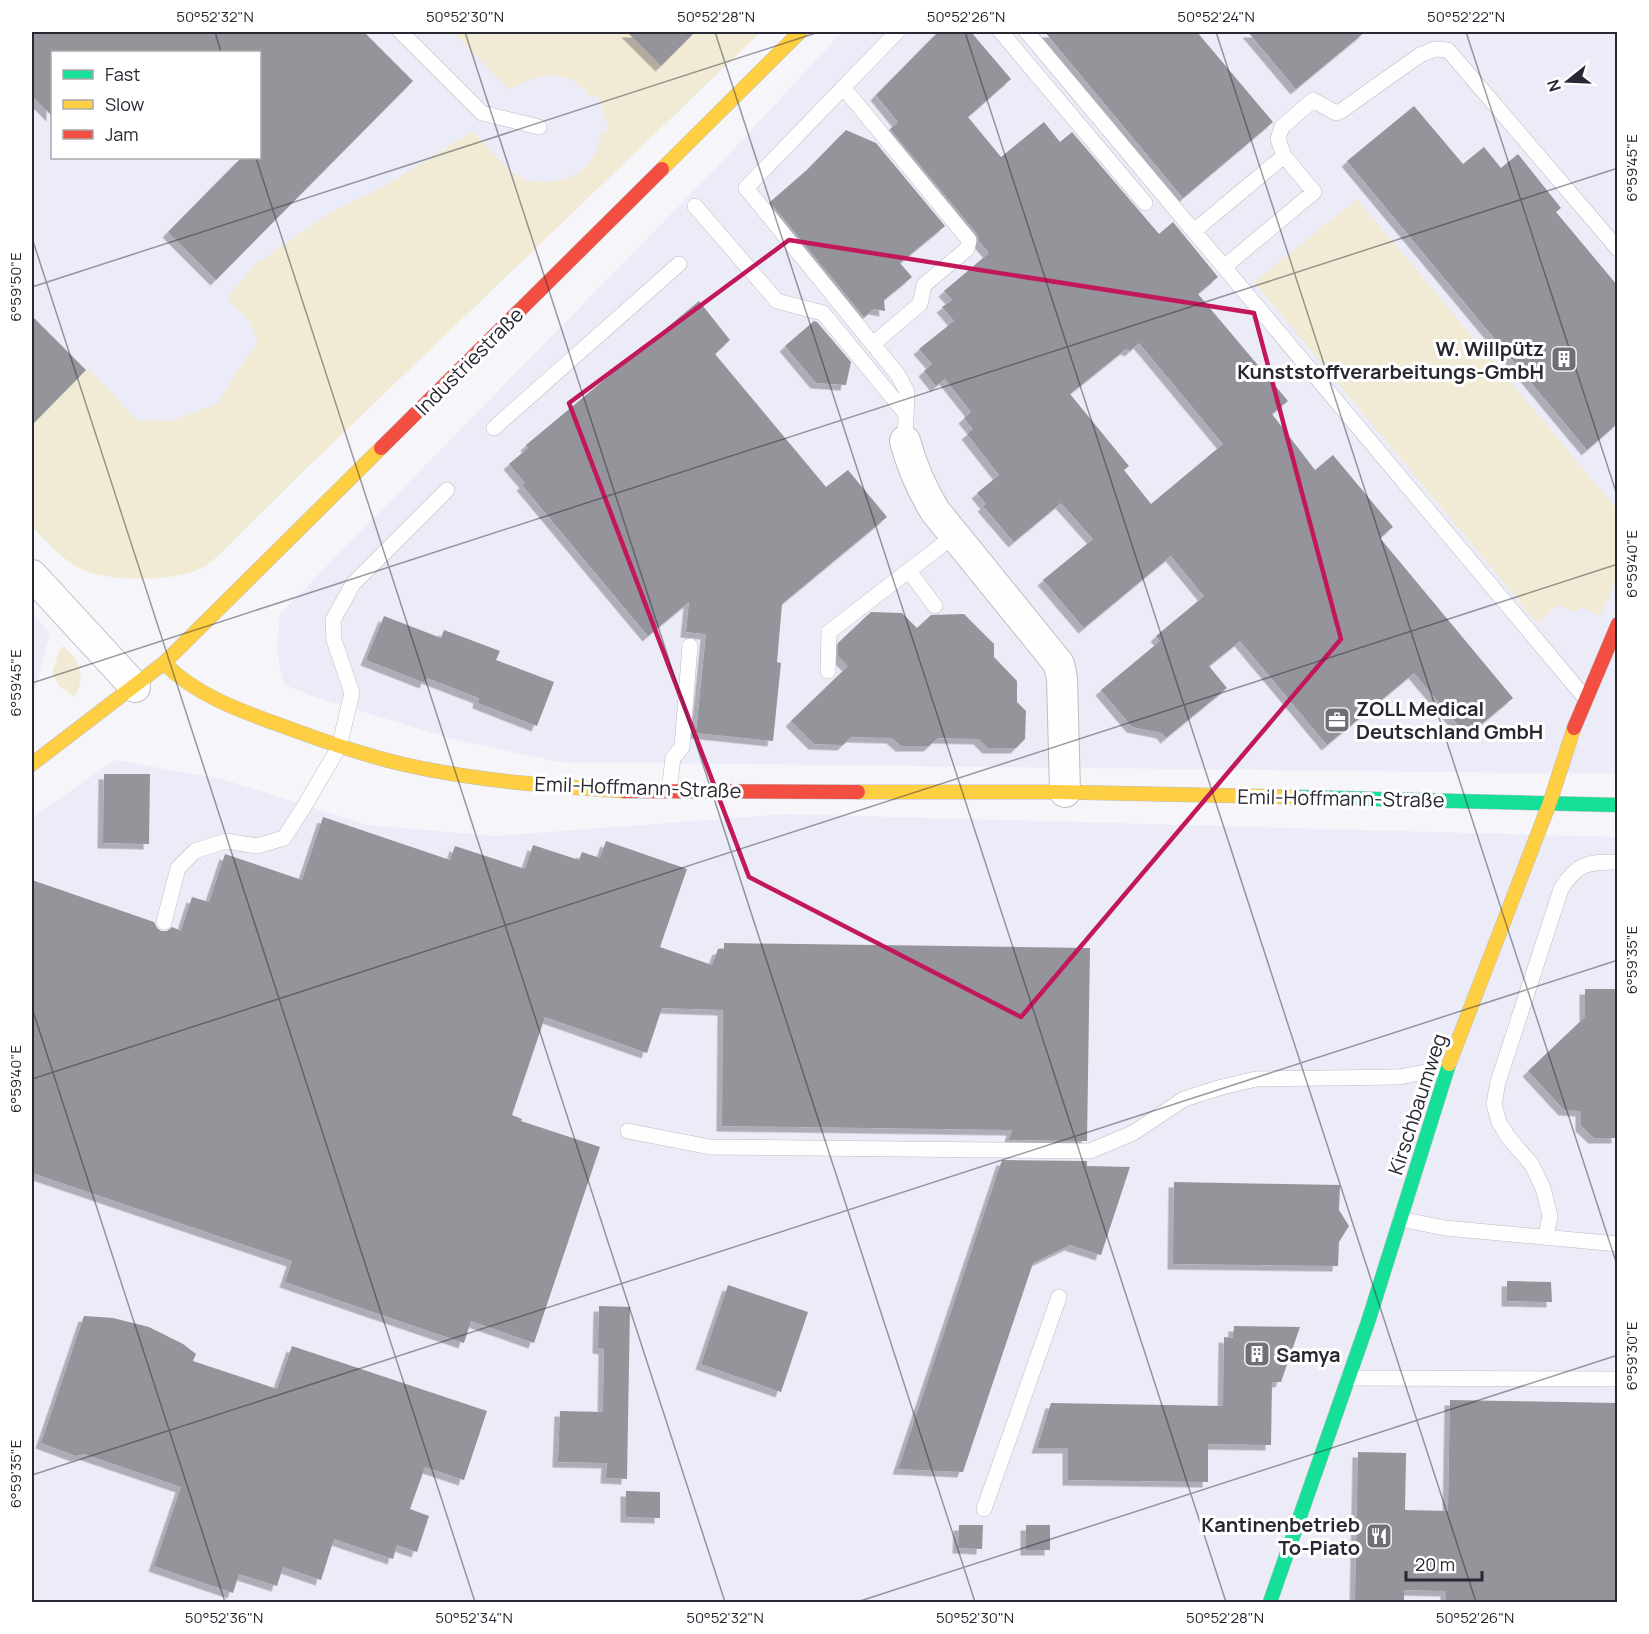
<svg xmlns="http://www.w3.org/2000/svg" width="1649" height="1634" font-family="Manrope,sans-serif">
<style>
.built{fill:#ececf9;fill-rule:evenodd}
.grass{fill:#f1ebd6}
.building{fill:#94949a;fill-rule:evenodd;filter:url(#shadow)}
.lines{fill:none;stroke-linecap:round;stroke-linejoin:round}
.lane-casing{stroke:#bcbcc3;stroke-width:16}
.street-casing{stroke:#bcbcc3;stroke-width:32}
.fast-casing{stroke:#bcbcc3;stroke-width:15}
.slow-casing{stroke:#bcbcc3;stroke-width:15}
.jam-casing{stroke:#bcbcc3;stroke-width:15}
.lane{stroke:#fefefe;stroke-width:15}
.street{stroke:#fefefe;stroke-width:30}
.fast{stroke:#16e098;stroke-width:14}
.slow{stroke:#ffcf43;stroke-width:14}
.jam{stroke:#f24e42;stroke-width:14}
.marked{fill:none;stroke:#c2185b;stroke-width:4.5;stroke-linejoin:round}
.ticks{fill:none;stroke:#282732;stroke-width:1.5;stroke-opacity:0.45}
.labels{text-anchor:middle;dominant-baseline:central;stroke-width:6;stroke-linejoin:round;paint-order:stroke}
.poi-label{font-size:20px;font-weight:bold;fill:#282732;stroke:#fff;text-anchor:end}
.street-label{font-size:20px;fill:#282732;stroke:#fff}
.neatline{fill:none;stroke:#282732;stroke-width:2}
.ticks-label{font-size:15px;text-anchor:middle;fill:#282732}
</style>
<defs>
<filter id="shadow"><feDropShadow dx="-5.5" dy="5.5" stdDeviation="0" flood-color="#0004"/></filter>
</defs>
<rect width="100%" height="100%" fill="#f5f5fa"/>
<path class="built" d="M 32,32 L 753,32 L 112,577 L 91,573 L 78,567 L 58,553 L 32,526 ZM 52,52 L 260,52 L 260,158 L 52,158 Z
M 842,32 L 1617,32 L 1617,774 L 558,762 L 449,738 L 312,696 L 283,684 L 277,650 L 280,614 L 717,167 Z
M 32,613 L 50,633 L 32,699 Z
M 114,760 L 222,779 L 367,825 L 495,836 L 786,814 L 1617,837 L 1617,1602 L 32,1602 L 32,818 Z"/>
<path class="grass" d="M 453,32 L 627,32 L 661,66 L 695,32 L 761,32 L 313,462 L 219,555 C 213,560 207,566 200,569 C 171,582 109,582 81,569 C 62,559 45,541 32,526 L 32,409 L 40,417 L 88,368 L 137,420 L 171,421 L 217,404 L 238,370 L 258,343 L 248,319 L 227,299 L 254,265 L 330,213 L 385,186 L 473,131 C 487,146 506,171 524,179 C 544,187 575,180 589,163 C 596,154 599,145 601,133 L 609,131 L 598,95 L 590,97 C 566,65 538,74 509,90 Z
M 1357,199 L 1617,509 L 1617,579 L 1600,616 L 1581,607 L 1576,612 L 1557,605 L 1538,624 L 1254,282 Z
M 63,646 C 80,660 87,678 74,697 L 58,685 L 52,673 L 59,651 Z"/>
<path class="building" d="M 32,32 L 364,32 L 413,81 L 216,280 L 168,232 L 241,158 L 260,158 L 260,52 L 52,52 L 52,116 L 32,96 Z
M 627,32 L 695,32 L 661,66 Z
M 938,32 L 971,32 L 1011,79 L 968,117 L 1001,157 L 1044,122 L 1060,142 L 1072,132 L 1159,234 L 1173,222 L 1218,277 L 1198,294 L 1288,401 L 1272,414 L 1315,470 L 1333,455 L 1393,527 L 1380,538 L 1513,698 L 1467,736 L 1414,673 L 1327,745 L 1240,641 L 1209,666 L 1227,688 L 1166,738 L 1162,733 L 1132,727 L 1101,690 L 1160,641 L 1156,636 L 1204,596 L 1171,556 L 1084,628 L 1043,580 L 1093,539 L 1061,503 L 1014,542 L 983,506 L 986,504 L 977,493 L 999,475 L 967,434 L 973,429 L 964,418 L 971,412 L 945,379 L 936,386 L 924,371 L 932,364 L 919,349 L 954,321 L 942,307 L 952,300 L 944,291 L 989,253 L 979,241 L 977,234 L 890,129 L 898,122 L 876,95 ZM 1139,343 L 1223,444 L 1151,504 L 1124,470 L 1129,466 L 1070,394 L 1126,349 L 1130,351 Z
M 1045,32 L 1197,32 L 1273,122 L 1183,198 Z
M 1248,32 L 1365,32 L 1296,89 Z
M 1414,106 L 1463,164 L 1484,147 L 1501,168 L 1518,154 L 1561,208 L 1556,212 L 1617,285 L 1617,424 L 1587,450 L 1347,161 Z
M 846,130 L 876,143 L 945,226 L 900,263 L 912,277 L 884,300 L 885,311 L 874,309 L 864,317 L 770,202 L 808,169 Z
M 699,301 L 730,340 L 715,354 L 826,487 L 848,470 L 887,517 L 782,604 L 777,662 L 781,663 L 773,741 L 696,733 L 706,634 L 686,632 L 689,602 L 648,636 L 522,485 L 525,483 L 509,464 L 528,448 L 526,445 Z
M 32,316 L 86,370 L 32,425 Z
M 814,321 L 817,322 L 851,362 L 846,385 L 816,383 L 785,346 Z
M 871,612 L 902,613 L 917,628 L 931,615 L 964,614 L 994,644 L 994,657 L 1017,681 L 1017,702 L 1026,711 L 1025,739 L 1016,748 L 988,748 L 979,739 L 938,738 L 929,746 L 901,746 L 892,738 L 851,737 L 843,745 L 814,744 L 791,721 L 848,666 L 838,656 L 838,643 Z
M 384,616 L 441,638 L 444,630 L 500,651 L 496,660 L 554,682 L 537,726 L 478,703 L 479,698 L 427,678 L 425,683 L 366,660 Z
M 104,774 L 150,774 L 149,844 L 103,843 Z
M 323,817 L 450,860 L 455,846 L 525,869 L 533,845 L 579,860 L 582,852 L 600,858 L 606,841 L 687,869 L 660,947 L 712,965 L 718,949 L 724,949 L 724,943 L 1090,948 L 1087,1141 L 1009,1140 L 1012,1130 L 722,1126 L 723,1010 L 662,1008 L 647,1053 L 545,1017 L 512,1115 L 522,1119 L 521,1121 L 600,1147 L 534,1343 L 471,1321 L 464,1343 L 285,1282 L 292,1261 L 32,1173 L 32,880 L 154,922 L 157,928 L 161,931 L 167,931 L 172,927 L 181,931 L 192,897 L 209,902 L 225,854 L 302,880 Z
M 1585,989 L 1617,989 L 1617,1138 L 1594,1138 L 1581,1126 L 1581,1111 L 1564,1110 L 1528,1071 L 1585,1017 Z
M 1002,1160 L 1087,1161 L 1087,1166 L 1130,1167 L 1101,1255 L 1070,1245 L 1033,1263 L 963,1472 L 898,1469 Z
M 1174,1182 L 1340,1185 L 1339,1210 L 1349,1226 L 1339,1242 L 1338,1266 L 1173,1264 Z
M 1507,1281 L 1551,1282 L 1552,1302 L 1507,1301 Z
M 728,1285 L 808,1312 L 781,1392 L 701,1364 Z
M 599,1306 L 630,1307 L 627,1479 L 606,1478 L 607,1463 L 558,1462 L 560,1411 L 603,1412 L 604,1349 L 598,1348 Z
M 84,1316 L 113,1318 L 149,1327 L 183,1344 L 196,1354 L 193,1361 L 277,1389 L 292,1346 L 487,1411 L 464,1480 L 425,1467 L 410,1509 L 429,1516 L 417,1552 L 397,1545 L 393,1559 L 334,1539 L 321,1580 L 283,1567 L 277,1586 L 239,1574 L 233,1593 L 154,1566 L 181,1487 L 84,1454 L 76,1456 L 41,1443 Z
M 1234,1326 L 1300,1327 L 1281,1382 L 1272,1382 L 1271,1445 L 1208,1444 L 1208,1482 L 1068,1480 L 1068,1448 L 1037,1448 L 1051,1403 L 1223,1406 L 1224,1337 L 1233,1338 Z
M 1450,1400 L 1617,1403 L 1617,1602 L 1446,1602 L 1446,1591 L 1404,1590 L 1404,1602 L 1355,1602 L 1358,1452 L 1406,1453 L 1405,1510 L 1448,1511 Z
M 626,1491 L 660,1492 L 660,1518 L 626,1517 Z
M 959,1525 L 983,1525 L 982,1549 L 958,1548 Z
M 1026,1525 L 1050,1525 L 1050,1550 L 1026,1550 Z"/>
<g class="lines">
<g class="lane-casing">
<path id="lane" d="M 401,32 L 482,113 L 539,127
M 897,32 L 746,188 L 898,375 L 907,392 L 905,441
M 1001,32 L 1145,203
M 1027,32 L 1586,699
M 843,87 L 969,240 L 967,249 L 924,285 L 920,304 L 873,344
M 695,206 L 777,301 L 823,313 L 906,414
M 1194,231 L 1284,156 L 1278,139 L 1282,127 L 1313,100 L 1336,113 L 1341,111 L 1420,55 L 1435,49 L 1448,50 L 1618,249
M 1224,267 L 1314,192 L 1284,156
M 494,428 L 679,264
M 909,571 L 935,606
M 828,671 L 829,632 L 955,535
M 669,791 L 673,758 L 682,747 L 690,646
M 164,922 L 178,868 L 195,851 L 226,841 L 257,846 L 284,838 L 305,805 L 339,747 L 352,693 L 334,640 L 333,620 L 353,584 L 447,490
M 628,1131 L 710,1147 L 1090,1151 L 1133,1133 L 1184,1099 L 1222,1087 L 1256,1079 L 1399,1077 L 1447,1068
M 1400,1219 L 1445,1228 L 1618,1244
M 1546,1237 L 1550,1216 L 1543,1188 L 1532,1165 L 1508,1137 L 1499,1122 L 1494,1104 L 1498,1082 L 1561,889 C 1577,863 1588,862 1618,862
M 1348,1378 L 1618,1379
M 984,1509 L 1059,1297"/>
</g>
<g class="street-casing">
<path id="street" d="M 905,441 C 912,467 921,488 935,511 L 1059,664 L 1062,678 L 1065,792
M 32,575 L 135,687"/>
</g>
<g class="fast-casing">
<path id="fast" d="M 1296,797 L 1618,805
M 1270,1602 L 1368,1322 L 1449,1064"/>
</g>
<g class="slow-casing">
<path id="slow" d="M 662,169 L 800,32
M 164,663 C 196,695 238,710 280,725 C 320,740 360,754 402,764 C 475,781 550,786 624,791
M 32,764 L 164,663 L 381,448
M 858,792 L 1058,792 L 1296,797
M 1449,1064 L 1550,802 L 1574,728"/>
</g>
<g class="jam-casing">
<path id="jam" d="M 381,448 L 662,169
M 1574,728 L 1618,624
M 624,791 L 858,792"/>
</g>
<use href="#lane" class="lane"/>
<use href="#street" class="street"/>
<use href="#fast" class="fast"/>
<use href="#slow" class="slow"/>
<use href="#jam" class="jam"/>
</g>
<path class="marked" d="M 789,240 L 1254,313 L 1341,639 L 1021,1017 L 749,877 L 569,403 Z"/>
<path class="ticks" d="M 215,32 L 221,52M 465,32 L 975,1602M 715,32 L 1226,1602M 965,32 L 1476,1602M 1216,32 L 1618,1268M 1466,32 L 1618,498M 256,158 L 725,1602M 32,238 L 475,1602M 32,287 L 819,32M 32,683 L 1618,168M 32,1008 L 225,1602M 32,1079 L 1618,564M 32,1475 L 1618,960M 857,1602 L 1618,1355"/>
<defs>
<g id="building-square" transform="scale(1.35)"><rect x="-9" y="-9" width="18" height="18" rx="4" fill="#706f78" stroke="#fff"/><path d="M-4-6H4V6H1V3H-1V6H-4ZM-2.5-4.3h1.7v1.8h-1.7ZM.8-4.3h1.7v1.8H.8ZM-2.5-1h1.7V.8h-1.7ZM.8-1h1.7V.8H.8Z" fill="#fff"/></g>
<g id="office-square" transform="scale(1.35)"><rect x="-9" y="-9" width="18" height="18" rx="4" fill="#706f78" stroke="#fff"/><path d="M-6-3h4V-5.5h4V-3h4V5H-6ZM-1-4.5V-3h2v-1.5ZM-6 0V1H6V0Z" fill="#fff"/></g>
<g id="restaurant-square" transform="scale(1.35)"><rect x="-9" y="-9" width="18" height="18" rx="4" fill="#706f78" stroke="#fff"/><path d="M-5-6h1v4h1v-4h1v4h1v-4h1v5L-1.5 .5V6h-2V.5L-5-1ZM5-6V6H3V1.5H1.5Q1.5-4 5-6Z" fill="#fff"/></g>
</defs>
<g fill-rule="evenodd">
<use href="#building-square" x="1564" y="359"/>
<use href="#office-square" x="1337" y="720"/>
<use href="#building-square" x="1257" y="1354"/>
<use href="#restaurant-square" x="1379" y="1536"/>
</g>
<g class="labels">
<g class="poi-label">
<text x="1544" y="348">W. Willpütz<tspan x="1544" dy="23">Kunststoffverarbeitungs-GmbH</tspan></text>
<text x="1356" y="708" text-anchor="start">ZOLL Medical<tspan x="1356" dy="23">Deutschland GmbH</tspan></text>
<text x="1276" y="1354" text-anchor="start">Samya</text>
<text x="1360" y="1524">Kantinenbetrieb<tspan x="1360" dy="23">To-Piato</tspan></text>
</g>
<g class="street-label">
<text transform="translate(469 361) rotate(-45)">Industriestraße</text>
<text transform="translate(638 787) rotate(2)">Emil-Hoffmann-Straße</text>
<text transform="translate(1341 798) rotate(1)">Emil-Hoffmann-Straße</text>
<text transform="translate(1417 1104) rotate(-72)">Kirschbaumweg</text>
</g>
</g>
<rect width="1649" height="1634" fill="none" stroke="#ffffff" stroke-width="66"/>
<rect x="51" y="51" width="210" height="108" fill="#ffffff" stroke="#a9a9ad" stroke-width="1.5"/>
<rect x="63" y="70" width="30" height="9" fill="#16e098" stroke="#a9a9ad" stroke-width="1.5"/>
<text x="105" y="81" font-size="18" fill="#282732">Fast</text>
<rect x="63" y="100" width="30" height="9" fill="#ffcf43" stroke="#a9a9ad" stroke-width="1.5"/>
<text x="105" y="111" font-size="18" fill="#282732">Slow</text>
<rect x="63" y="130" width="30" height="9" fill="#f24e42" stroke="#a9a9ad" stroke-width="1.5"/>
<text x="105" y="141" font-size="18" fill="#282732">Jam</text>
<g transform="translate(1568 81) rotate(252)" stroke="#ffffff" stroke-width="4.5" paint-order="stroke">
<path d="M0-4.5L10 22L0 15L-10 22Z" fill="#282732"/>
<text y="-9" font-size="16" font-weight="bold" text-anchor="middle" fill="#282732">N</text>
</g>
<path d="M1406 1571v9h76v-9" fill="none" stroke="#282732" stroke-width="3"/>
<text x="1415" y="1571" font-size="18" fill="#282732" stroke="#ffffff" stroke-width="4.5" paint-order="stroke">20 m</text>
<rect x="33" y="33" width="1583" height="1568" class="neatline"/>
<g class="ticks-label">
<text x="215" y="22">50°52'32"N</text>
<text x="465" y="22">50°52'30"N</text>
<text x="716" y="22">50°52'28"N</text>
<text x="966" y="22">50°52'26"N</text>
<text x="1216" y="22">50°52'24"N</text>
<text x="1466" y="22">50°52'22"N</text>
<text transform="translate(1632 168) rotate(-90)" y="5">6°59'45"E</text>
<text transform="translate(16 287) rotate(-90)" y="5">6°59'50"E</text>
<text transform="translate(1632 564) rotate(-90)" y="5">6°59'40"E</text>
<text transform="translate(16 683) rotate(-90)" y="5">6°59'45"E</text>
<text transform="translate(1632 960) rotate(-90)" y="5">6°59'35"E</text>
<text transform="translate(16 1079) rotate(-90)" y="5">6°59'40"E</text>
<text transform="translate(1632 1356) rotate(-90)" y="5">6°59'30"E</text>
<text transform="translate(16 1474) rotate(-90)" y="5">6°59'35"E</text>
<text x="224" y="1623">50°52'36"N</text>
<text x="474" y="1623">50°52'34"N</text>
<text x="725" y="1623">50°52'32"N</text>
<text x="975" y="1623">50°52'30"N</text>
<text x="1225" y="1623">50°52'28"N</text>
<text x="1475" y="1623">50°52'26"N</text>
</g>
</svg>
